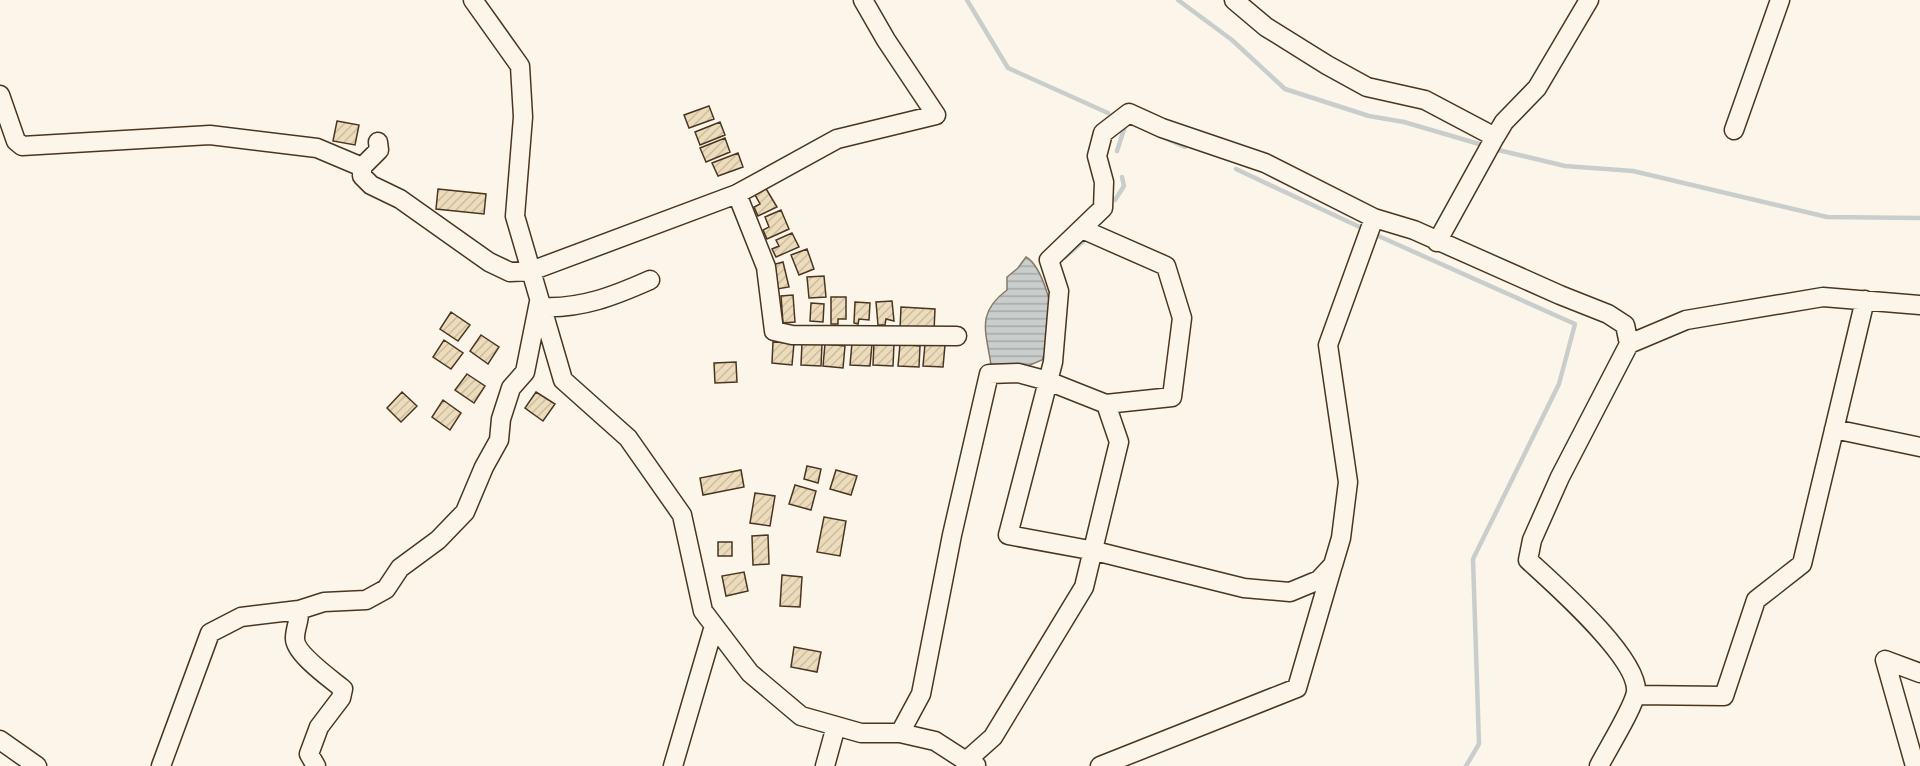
<svg xmlns="http://www.w3.org/2000/svg" width="1920" height="766" font-family="Quicksand,sans-serif">
<style>
.water{fill:url(#water-rules);stroke:#887966;stroke-width:1.5}
.lines{fill:none;stroke-linecap:round;stroke-linejoin:round}
.stream{stroke:#c9cecd;stroke-width:4.5}
.building{fill:url(#building-hatch);stroke:#4a3520;stroke-width:1.5}
.minor-casing{stroke:#4a3520;stroke-width:21}
.minor{stroke:#fbf6e9;stroke-width:18}
</style>
<defs>
<pattern id="water-rules" width="6" height="5" patternUnits="userSpaceOnUse" patternTransform="scale(1.5)"><rect width="6" height="5" fill="#c9cecd"/><path d="M0 2.5h6" fill="none" stroke="#a5a8a6"/></pattern>
<pattern id="building-hatch" width="6" height="6" patternUnits="userSpaceOnUse" patternTransform="scale(1.5)"><rect width="6" height="6" fill="#ecdcbc"/><path d="M-1 1l2-2M0 6l6-6M5 7l2-2" fill="none" stroke="#ccbda1"/></pattern>
</defs>
<rect width="100%" height="100%" fill="#fbf6e9"/>
<path class="water" d="M 1026,257 C 1042,266 1056,313 1052,333 C 1051,342 1046,352 1042,360 L 1023,368 L 991,365 C 986,331 976,313 1007,290 L 1007,277 L 1018,268 Z"/>
<g class="lines">
<path class="stream" d="M 967,0 L 1008,68 L 1108,113
M 1178,0 L 1232,40 L 1285,89 L 1369,116 L 1404,122 L 1486,146
M 1163,137 L 1185,147
M 1494,149 L 1565,166 L 1633,171 L 1827,217 L 1920,218
M 1117,151 L 1125,126
M 1236,169 L 1366,230
M 1115,200 L 1124,186 L 1122,177
M 1374,234 L 1575,324 L 1559,384 L 1473,559 L 1479,744 L 1466,766
M 1065,257 L 1088,237"/>
</g>
<path class="building" d="M 709,106 L 714,119 L 689,128 L 684,115 Z
M 337,121 L 359,125 L 355,145 L 333,141 Z
M 720,122 L 725,135 L 700,145 L 695,132 Z
M 725,138 L 730,152 L 706,162 L 700,148 Z
M 738,153 L 743,167 L 718,176 L 712,163 Z
M 765,187 L 777,207 L 758,216 L 754,207 L 760,204 L 754,193 Z
M 438,189 L 486,194 L 484,214 L 436,209 Z
M 781,210 L 789,229 L 767,239 L 763,230 L 769,227 L 765,217 Z
M 792,233 L 799,247 L 776,257 L 772,249 L 779,246 L 776,240 Z
M 807,249 L 814,269 L 799,275 L 791,255 Z
M 783,262 L 789,287 L 777,289 L 772,265 Z
M 824,276 L 826,297 L 809,298 L 807,277 Z
M 793,295 L 795,322 L 783,323 L 781,296 Z
M 831,297 L 846,297 L 846,319 L 838,319 L 838,324 L 831,324 Z
M 892,301 L 894,321 L 886,319 L 885,325 L 878,325 L 876,302 Z
M 855,302 L 870,303 L 869,320 L 859,319 L 858,324 L 854,323 Z
M 811,303 L 824,304 L 823,322 L 810,321 Z
M 901,307 L 935,309 L 934,331 L 900,329 Z
M 451,312 L 470,325 L 458,341 L 440,329 Z
M 481,335 L 499,347 L 488,364 L 470,351 Z
M 444,340 L 463,353 L 451,369 L 433,357 Z
M 773,342 L 794,343 L 792,365 L 772,363 Z
M 802,343 L 822,344 L 821,366 L 801,365 Z
M 852,343 L 872,344 L 870,366 L 850,365 Z
M 874,343 L 894,344 L 893,366 L 873,365 Z
M 825,344 L 845,346 L 843,368 L 823,366 Z
M 900,344 L 920,346 L 919,367 L 898,366 Z
M 925,344 L 945,345 L 943,367 L 923,366 Z
M 736,362 L 737,382 L 715,383 L 714,363 Z
M 467,374 L 485,386 L 474,403 L 455,390 Z
M 402,392 L 417,406 L 401,422 L 387,408 Z
M 536,392 L 555,404 L 543,421 L 525,408 Z
M 443,400 L 461,413 L 450,430 L 432,417 Z
M 807,466 L 821,469 L 818,483 L 804,479 Z
M 741,470 L 744,487 L 703,495 L 700,478 Z
M 836,470 L 857,476 L 851,495 L 830,489 Z
M 795,485 L 816,491 L 811,510 L 789,504 Z
M 755,493 L 775,496 L 770,526 L 750,523 Z
M 824,517 L 846,521 L 840,556 L 817,552 Z
M 768,535 L 769,564 L 753,565 L 752,536 Z
M 718,542 L 732,542 L 732,556 L 718,556 Z
M 744,572 L 748,591 L 726,596 L 722,576 Z
M 782,575 L 802,577 L 800,607 L 780,606 Z
M 794,647 L 821,652 L 817,672 L 791,667 Z"/>
<g class="lines">
<g class="minor-casing">
<path id="minor" d="M 473,0 L 520,66 L 523,117 L 515,216 L 563,380 L 628,438 L 682,515 L 703,611 L 750,673 L 801,716 L 861,733 L 900,733 L 935,741 L 966,761 L 967,766
M 1234,0 L 1266,27 L 1327,65 L 1367,87 L 1425,100 L 1495,137 L 1504,122 L 1537,88 L 1589,0
M 0,95 L 16,141 L 22,146 L 210,135 L 317,148 L 362,167
M 1734,130 L 1780,0
M 378,142 L 379,150 L 362,167 L 362,176 L 371,185 L 400,199 L 489,262 L 510,272 L 531,271 L 737,194 L 837,139 L 936,115 L 886,40 L 863,0
M 737,194 L 766,267 L 774,331 L 792,335 L 957,336
M 1374,218 L 1328,345 L 1348,482 L 1341,538 L 1333,565 L 1319,580 L 1290,592 L 1244,588 L 1095,551 L 1008,535 L 1053,362 L 1059,291 L 1049,260 L 1103,208 L 1104,182 L 1097,156 L 1103,133 L 1129,113 L 1162,128 L 1265,163 L 1374,218 L 1414,230 L 1560,295 L 1608,314 L 1625,325 L 1629,344 L 1560,477 L 1532,540 L 1528,560 C 1554,584 1639,658 1636,692 C 1634,707 1607,750 1599,766
M 1437,242 L 1495,137
M 542,307 C 581,309 614,296 650,280
M 1629,344 L 1686,320 L 1823,297 L 1920,305
M 1834,429 L 1920,447
M 1636,695 L 1724,696 L 1756,600 L 1802,564 L 1865,300
M 900,733 L 921,694 L 952,535 L 989,374 L 1018,373 L 1048,381 L 1106,404
M 0,740 L 37,766
M 976,765 L 966,761 L 993,737 L 1084,587 L 1119,442 L 1106,404 L 1172,397 L 1182,318 L 1166,266 L 1082,229
M 161,766 L 210,633 L 241,617 L 299,610
M 316,766 L 309,754 L 319,727 L 341,698 L 343,689 C 331,679 294,653 295,638 C 295,628 300,620 299,610 L 324,602 L 366,600 L 386,589 L 400,568 L 438,540 L 465,512 L 484,467 L 499,440 L 501,419 L 511,388 L 525,372 L 539,302
M 673,766 L 714,626
M 825,766 L 836,726
M 1100,766 L 1297,688 L 1332,568
M 1915,766 L 1885,660 L 1920,673"/>
</g>
<use href="#minor" class="minor"/>
</g>
</svg>
